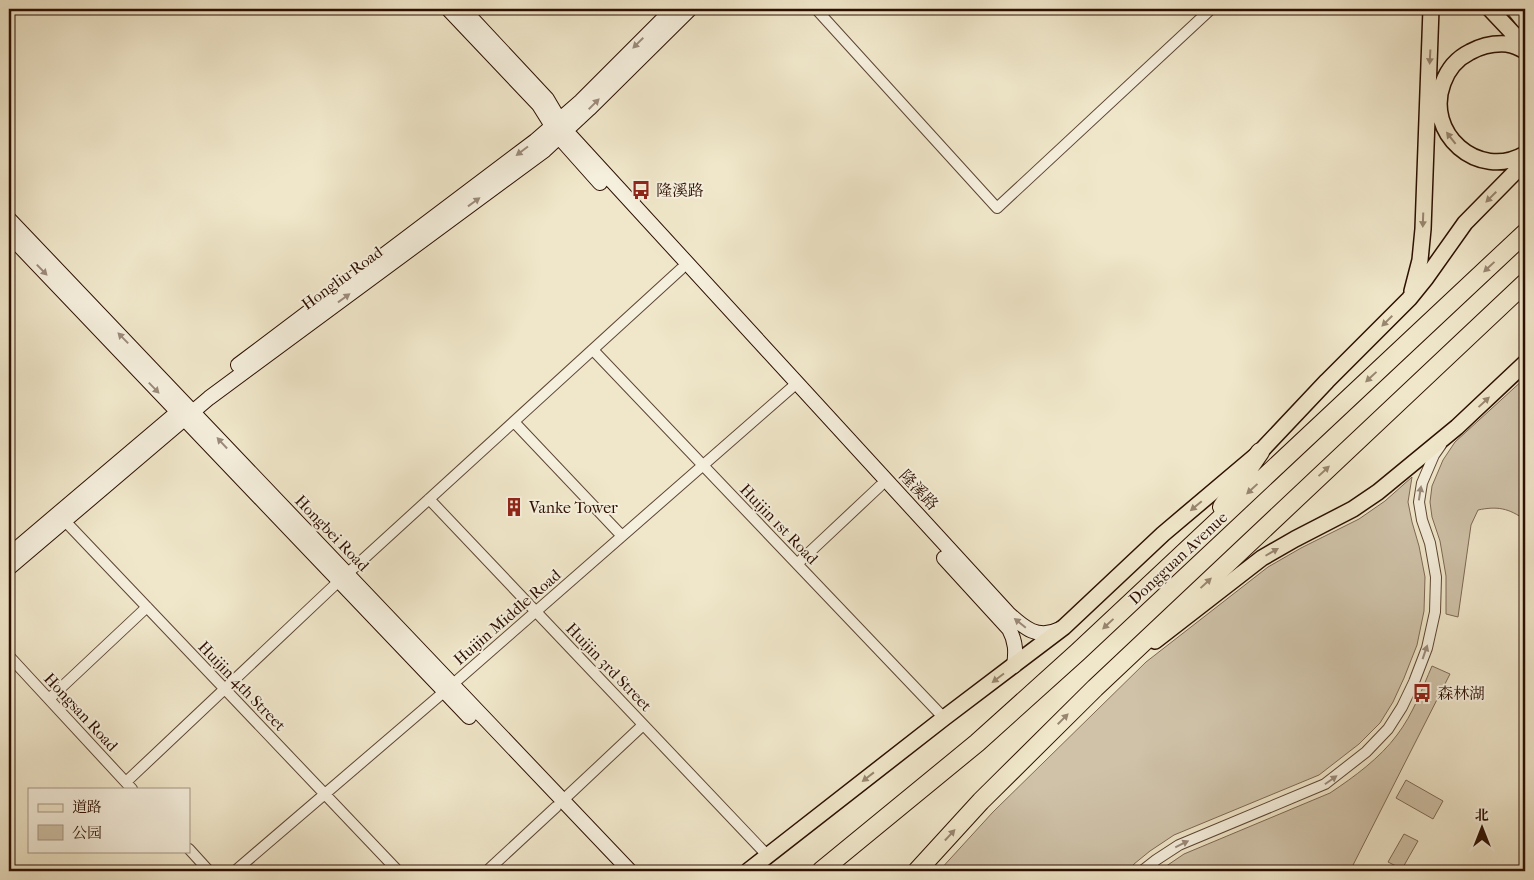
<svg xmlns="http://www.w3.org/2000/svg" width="1534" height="880" font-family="'IM FELL French Canon','Noto Serif SC',serif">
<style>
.green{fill:#cfc2a8;stroke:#7e6854}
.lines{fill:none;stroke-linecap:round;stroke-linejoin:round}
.street-casing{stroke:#5d4533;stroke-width:12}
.secondary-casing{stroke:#2c0f01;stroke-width:16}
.primary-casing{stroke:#2c0f01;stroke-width:18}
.highway-casing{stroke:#2c0f01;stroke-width:20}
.street{stroke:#f5efdd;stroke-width:10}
.secondary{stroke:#f5efdd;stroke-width:14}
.primary{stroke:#f0e7ca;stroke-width:15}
.highway{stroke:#f0e7ca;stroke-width:18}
.oneway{fill:#9b8a7a}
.oneway2{fill:#988670}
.labels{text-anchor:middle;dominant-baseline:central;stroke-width:4;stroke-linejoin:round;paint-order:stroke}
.poi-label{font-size:16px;fill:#2c0f01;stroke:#f5efdd;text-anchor:start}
.street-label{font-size:16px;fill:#2c0f01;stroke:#f5efdd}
</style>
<rect width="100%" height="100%" fill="#f0e7ca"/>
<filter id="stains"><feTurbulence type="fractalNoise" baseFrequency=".004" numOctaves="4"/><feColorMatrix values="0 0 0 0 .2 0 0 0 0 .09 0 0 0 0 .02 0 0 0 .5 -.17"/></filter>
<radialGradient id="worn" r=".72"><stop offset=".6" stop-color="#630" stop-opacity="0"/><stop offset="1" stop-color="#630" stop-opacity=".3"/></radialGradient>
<path class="green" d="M 1525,378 L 1525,520 C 1509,508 1497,506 1478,510 L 1471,525 L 1458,617 L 1446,614 L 1446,576 L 1440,541 L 1432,517 L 1430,502 L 1432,486 L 1443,460 L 1455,442 Z
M 1412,477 L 1408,502 L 1412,522 L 1419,546 L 1425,577 L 1424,611 L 1417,645 L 1404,678 L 1393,702 L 1380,723 L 1359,744 L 1319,775 L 1174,835 L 1150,851 L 1134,864 L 1128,871 L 939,871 L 993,812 L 1146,662 L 1268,567 L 1301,548 L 1359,519 L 1385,501 Z
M 1432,666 L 1450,674 L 1350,871 L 1159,871 L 1184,854 L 1330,793 C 1354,777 1380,758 1397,735 C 1413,714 1422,689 1432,666 Z
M 1406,780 L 1443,801 L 1433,819 L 1396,798 Z
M 1404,834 L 1418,841 L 1402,869 L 1388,862 Z"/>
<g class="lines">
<g class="street-casing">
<path id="street" d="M 816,9 L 997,208 L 1211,9
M 593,350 L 944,718
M 514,422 L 622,536
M 429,499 L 767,855
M 64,520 L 398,871
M 797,564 L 880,486
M 347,574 L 681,269
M 9,656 L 132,789
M 49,699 L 147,607
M 126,782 L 339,581
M 562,801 L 643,725
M 189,849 L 209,871
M 235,871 L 445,691 L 797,383
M 487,871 L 556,807
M 1142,871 L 1156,860 L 1179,845 L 1325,784 L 1366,752 L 1388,729 L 1402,707 L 1414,682 L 1427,648 L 1435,612 L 1436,577 L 1430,543 L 1422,520 L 1419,502 L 1422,483 L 1434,455 L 1441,445"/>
</g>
<g class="secondary-casing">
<path id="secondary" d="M 448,9 L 539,105 L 559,137 L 600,183
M 463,9 L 547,99 L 566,131 L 1008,613 C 1024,628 1038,640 1060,629
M 9,219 L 630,871
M 9,235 L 469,717
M 238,365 L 535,141 L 581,101 L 673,9
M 9,555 L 180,410
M 944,558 L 1009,629 C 1016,642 1016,652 1014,666
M 9,568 L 209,398 L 545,150 L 589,109 L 690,9"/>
</g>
<g class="primary-casing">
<path id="primary" d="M 1490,9 L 1525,46
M 1525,51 C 1520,48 1513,45 1507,44 C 1494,43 1481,46 1470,52 C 1456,59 1448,69 1443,83 C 1424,133 1478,181 1525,154
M 1412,291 L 1420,260 L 1423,229 L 1431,9
M 1155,641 L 1262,558 L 1295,539 L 1353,509 L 1378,492 L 1457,427 L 1525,363
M 748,871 L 944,718 L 1064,627 L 1163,534 L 1260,452 L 1327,381 L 1409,299 L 1426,278 L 1465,223 L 1525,162"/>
</g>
<g class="highway-casing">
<path id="highway" d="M 1516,9 L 1525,20
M 1222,507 L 1260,452
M 821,871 L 977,743 L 1078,652 L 1525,233
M 917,871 L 981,801 L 1095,688 L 1525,283"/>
</g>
<use href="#street" class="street"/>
<use href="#secondary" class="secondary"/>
<use href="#primary" class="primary"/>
<use href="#highway" class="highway"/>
</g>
<defs><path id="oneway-solid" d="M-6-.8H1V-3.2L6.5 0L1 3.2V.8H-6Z" transform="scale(1.25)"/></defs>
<g class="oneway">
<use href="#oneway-solid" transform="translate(638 43) rotate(135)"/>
<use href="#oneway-solid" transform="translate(594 104) rotate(-45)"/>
<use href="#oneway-solid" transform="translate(522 151) rotate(143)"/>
<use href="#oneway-solid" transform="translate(474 202) rotate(-36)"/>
<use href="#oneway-solid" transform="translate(42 270) rotate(46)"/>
<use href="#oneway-solid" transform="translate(344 298) rotate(-36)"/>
<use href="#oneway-solid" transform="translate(123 338) rotate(-134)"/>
<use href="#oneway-solid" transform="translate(154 388) rotate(46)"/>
<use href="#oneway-solid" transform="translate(222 443) rotate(-133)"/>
<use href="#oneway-solid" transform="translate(1420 493) rotate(-81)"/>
<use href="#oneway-solid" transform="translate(1020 623) rotate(-141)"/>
<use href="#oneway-solid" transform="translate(1425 652) rotate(-71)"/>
<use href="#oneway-solid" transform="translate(1331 780) rotate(-35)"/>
<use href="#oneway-solid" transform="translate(1182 844) rotate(-26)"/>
</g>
<g class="oneway2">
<use href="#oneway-solid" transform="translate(1430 57) rotate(93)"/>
<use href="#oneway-solid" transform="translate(1451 138) rotate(-128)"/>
<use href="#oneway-solid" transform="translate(1491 197) rotate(135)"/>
<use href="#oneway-solid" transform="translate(1423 220) rotate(92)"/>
<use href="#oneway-solid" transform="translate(1489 267) rotate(137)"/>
<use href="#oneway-solid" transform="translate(1387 321) rotate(135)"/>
<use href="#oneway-solid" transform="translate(1371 377) rotate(137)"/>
<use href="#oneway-solid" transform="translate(1484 402) rotate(-43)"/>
<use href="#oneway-solid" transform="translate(1324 471) rotate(-43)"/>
<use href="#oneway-solid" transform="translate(1252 489) rotate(137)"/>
<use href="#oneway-solid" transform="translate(1196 506) rotate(140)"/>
<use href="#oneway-solid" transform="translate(1272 552) rotate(-30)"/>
<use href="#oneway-solid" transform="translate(1206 583) rotate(-43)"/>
<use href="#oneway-solid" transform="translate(1108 624) rotate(137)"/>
<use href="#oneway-solid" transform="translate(998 678) rotate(143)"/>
<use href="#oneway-solid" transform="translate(1063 719) rotate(-45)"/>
<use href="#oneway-solid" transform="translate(868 777) rotate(142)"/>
<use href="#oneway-solid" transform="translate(950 835) rotate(-47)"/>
</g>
<defs>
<g id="bus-bare" transform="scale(1.5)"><path d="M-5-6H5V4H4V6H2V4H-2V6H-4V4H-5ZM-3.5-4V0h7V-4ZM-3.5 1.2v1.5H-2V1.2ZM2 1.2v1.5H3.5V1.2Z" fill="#8f2418" stroke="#f5efdd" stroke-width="2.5" paint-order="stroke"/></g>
<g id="building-bare" transform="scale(1.5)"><path d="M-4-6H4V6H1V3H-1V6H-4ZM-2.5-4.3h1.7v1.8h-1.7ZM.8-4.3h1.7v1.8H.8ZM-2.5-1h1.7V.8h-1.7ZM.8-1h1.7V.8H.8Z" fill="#8f2418" stroke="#f5efdd" stroke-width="2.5" paint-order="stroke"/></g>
</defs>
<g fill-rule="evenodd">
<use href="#bus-bare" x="641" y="190"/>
<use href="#building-bare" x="514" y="507"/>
<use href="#bus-bare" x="1422" y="693"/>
</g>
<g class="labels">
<g class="poi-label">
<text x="656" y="190">隆溪路</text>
<text x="529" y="507">Vanke Tower</text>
<text x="1437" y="693">森林湖</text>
</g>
<g class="street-label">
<text transform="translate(342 278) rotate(-36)">Hongliu Road</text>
<text transform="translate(919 490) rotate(47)">隆溪路</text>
<text transform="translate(779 524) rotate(46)">Huijin 1st Road</text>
<text transform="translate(332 533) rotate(46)">Hongbei Road</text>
<text transform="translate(1178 558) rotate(-43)">Dongguan Avenue</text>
<text transform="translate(507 617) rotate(-41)">Huijin Middle Road</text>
<text transform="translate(609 667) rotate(46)">Huijin 3rd Street</text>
<text transform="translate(242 686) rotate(46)">Huijin 4th Street</text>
<text transform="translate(81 712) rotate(47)">Hongsan Road</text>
</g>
</g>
<rect width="1534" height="880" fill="none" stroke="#f0e7ca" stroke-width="30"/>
<rect x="10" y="10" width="1514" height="860" fill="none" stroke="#2c0f01" stroke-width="2.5"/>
<rect x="15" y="15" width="1504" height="850" fill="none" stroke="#2c0f01"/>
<rect x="28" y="788" width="162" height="65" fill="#f5efdd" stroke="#a59585"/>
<rect x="38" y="804" width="25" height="8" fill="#f0e7ca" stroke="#a59585"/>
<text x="72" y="812" font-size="15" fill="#2c0f01">道路</text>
<rect x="38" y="825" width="25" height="15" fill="#cfc2a8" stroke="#a59585"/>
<text x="72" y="838" font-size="15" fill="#2c0f01">公园</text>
<g transform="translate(1482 828)" stroke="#f5efdd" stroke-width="4" paint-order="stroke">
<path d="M0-4L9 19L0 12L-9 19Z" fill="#2c0f01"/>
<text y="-8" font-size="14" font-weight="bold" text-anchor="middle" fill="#2c0f01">北</text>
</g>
<rect width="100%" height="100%" filter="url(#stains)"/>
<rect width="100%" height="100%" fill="url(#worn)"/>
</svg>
